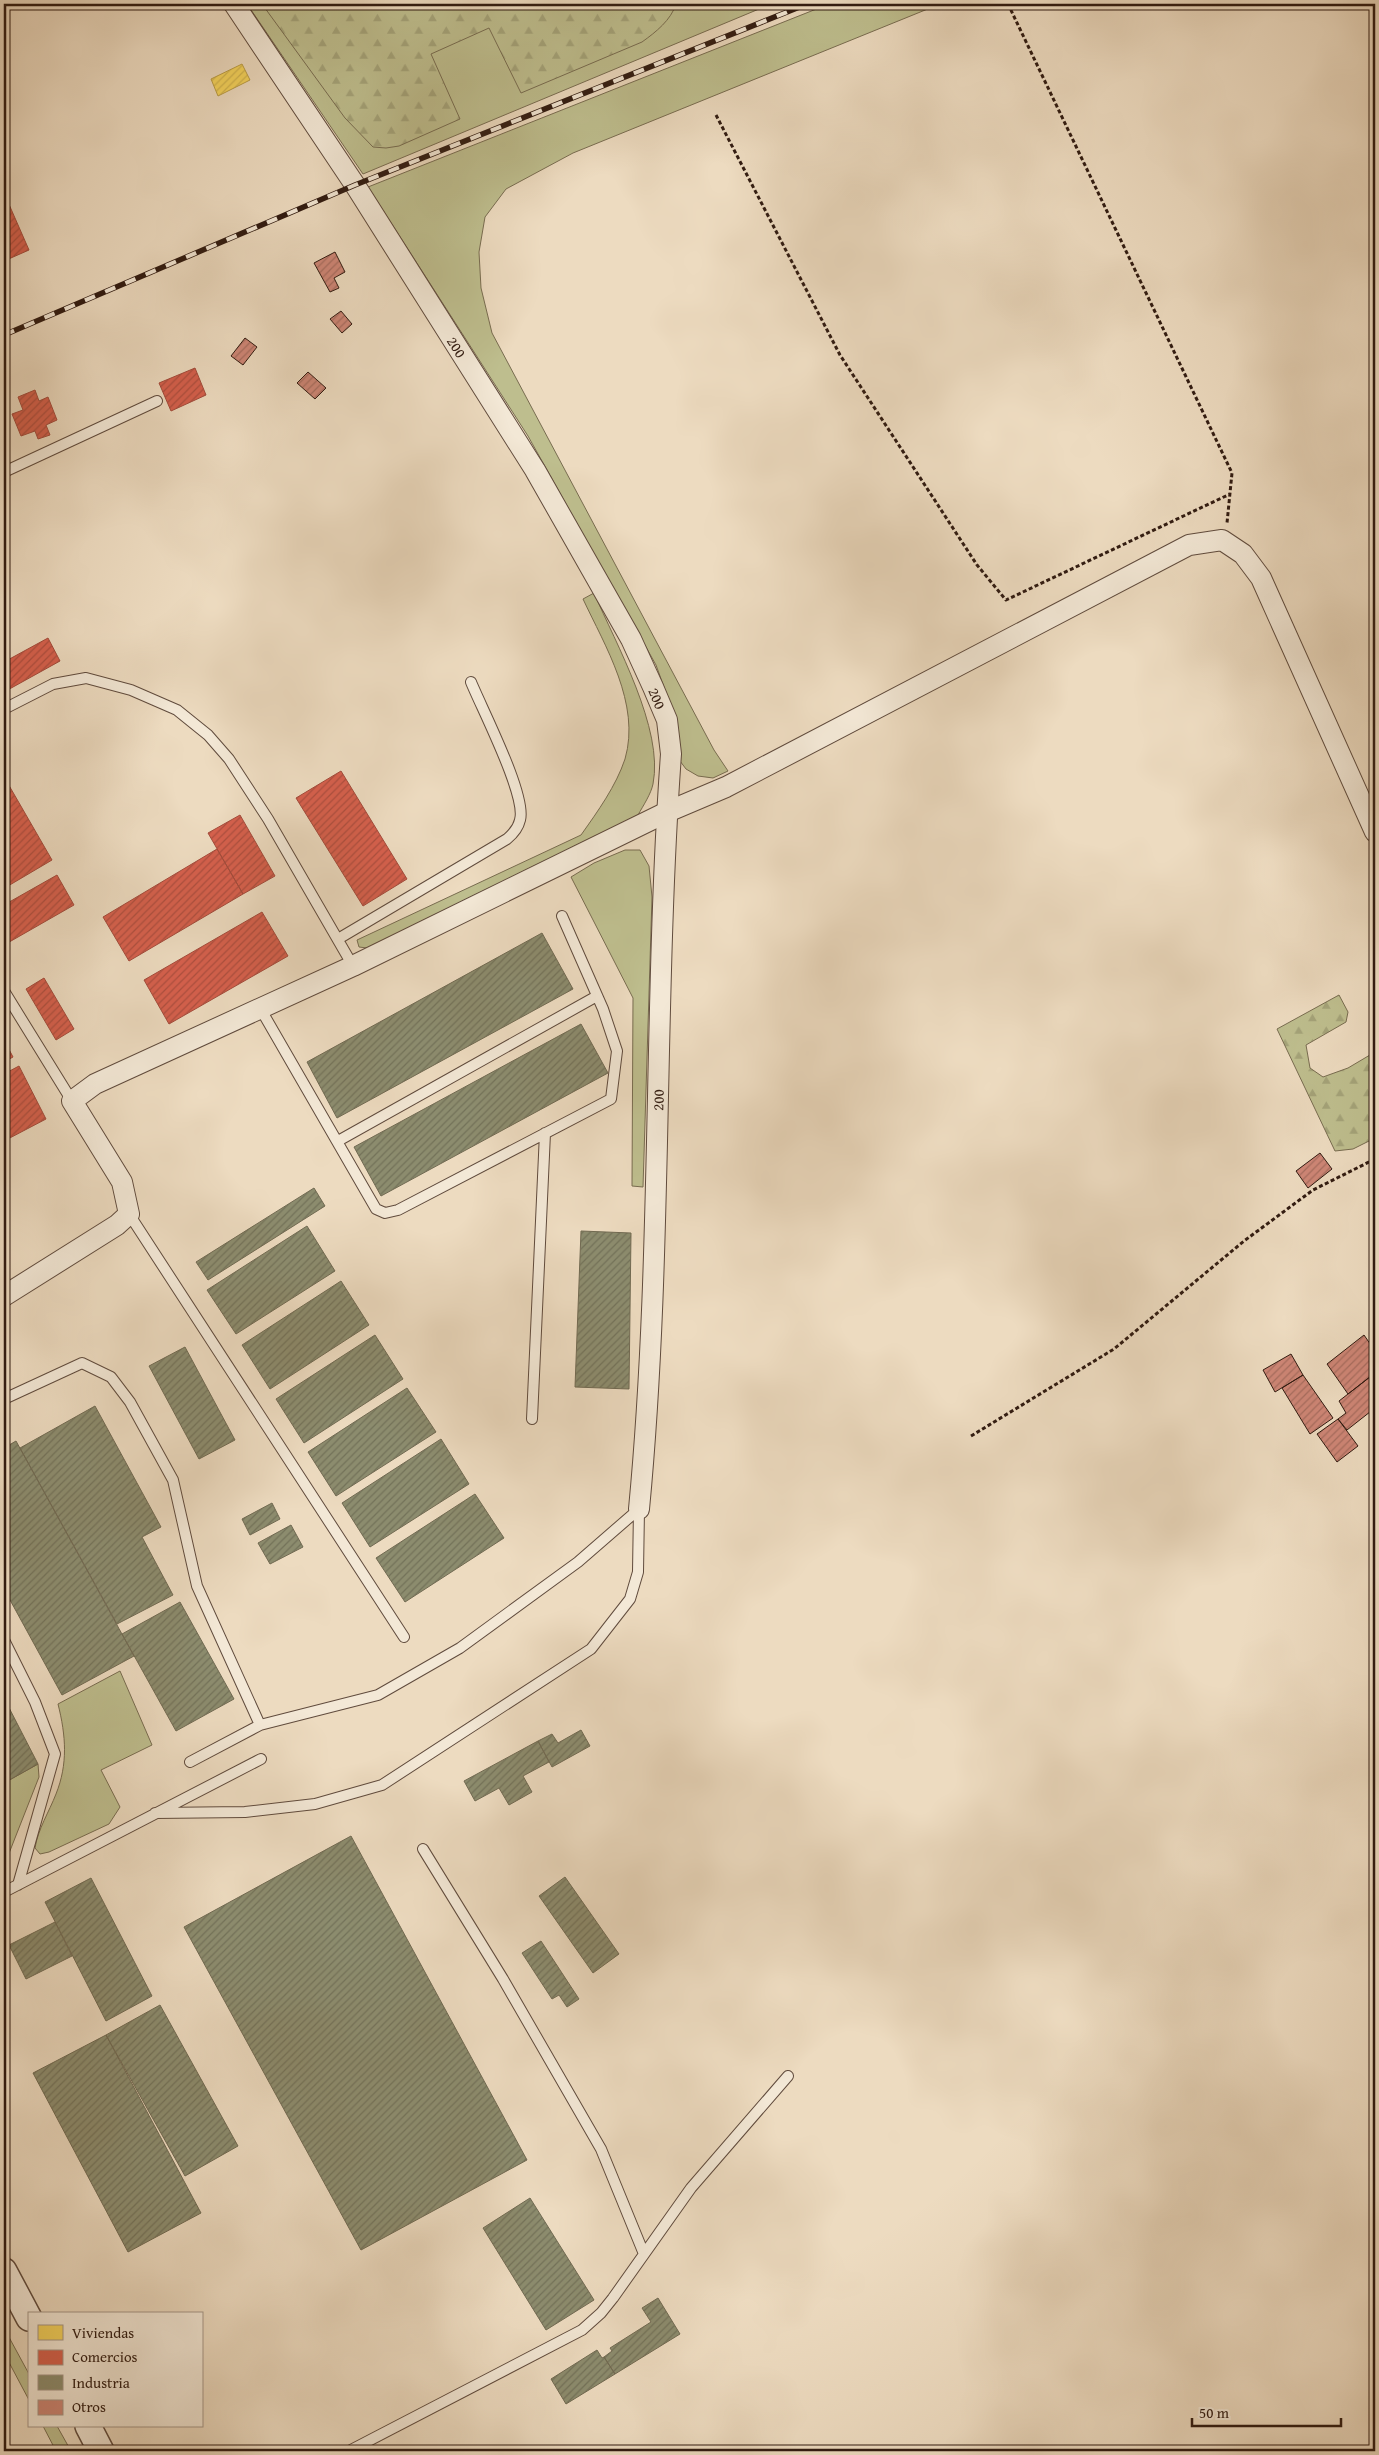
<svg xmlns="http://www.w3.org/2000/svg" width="1379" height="2455" font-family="'Gentium Book Plus',serif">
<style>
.grass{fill:#bebe8e;stroke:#786c50}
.forest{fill:url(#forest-firs);stroke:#786c50}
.homes{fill:url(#homes-hatch);stroke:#bb9d46}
.shops{fill:url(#shops-hatch);stroke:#a44b3b}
.industry{fill:url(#industry-hatch);stroke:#716a52}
.building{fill:url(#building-hatch);stroke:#311b11}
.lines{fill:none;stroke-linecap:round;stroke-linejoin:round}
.service-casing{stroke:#604b3d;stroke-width:12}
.minor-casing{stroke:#604b3d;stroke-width:22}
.tertiary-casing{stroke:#604b3d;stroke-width:28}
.path{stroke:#311b11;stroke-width:3;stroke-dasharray:4 2.5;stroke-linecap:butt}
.service{stroke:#f3e8d6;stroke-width:10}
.minor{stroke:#f3e8d6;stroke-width:20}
.tertiary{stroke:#f3e8d6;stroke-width:25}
.rail-casing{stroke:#311b11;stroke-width:5.5}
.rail{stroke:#f3e8d6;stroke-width:4;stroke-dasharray:11;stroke-linecap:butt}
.labels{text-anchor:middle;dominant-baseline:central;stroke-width:5;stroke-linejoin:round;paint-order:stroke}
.street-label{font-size:15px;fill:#311b11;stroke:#f3e8d6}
</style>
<defs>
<pattern id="forest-firs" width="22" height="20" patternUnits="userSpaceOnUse" patternTransform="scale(1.25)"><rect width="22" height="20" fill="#bebe8e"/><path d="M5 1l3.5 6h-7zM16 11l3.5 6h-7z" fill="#a4a379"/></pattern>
<pattern id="homes-hatch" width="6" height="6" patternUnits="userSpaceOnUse" patternTransform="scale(1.25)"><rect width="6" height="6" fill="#f6d55c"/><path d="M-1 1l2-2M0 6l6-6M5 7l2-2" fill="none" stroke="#d3b64f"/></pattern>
<pattern id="shops-hatch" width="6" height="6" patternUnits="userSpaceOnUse" patternTransform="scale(1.25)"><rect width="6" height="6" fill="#d6604d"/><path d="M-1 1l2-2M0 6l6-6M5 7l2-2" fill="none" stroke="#ae4e3f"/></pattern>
<pattern id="industry-hatch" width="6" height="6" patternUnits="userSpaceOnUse" patternTransform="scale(1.25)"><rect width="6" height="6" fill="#8c8c6e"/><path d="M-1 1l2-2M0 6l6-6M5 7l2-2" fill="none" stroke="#737259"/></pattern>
<pattern id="building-hatch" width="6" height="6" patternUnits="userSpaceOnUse" patternTransform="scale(1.25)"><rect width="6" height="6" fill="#ce8676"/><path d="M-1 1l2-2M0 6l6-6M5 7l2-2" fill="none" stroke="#a86d5f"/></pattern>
</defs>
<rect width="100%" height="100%" fill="#eddbc0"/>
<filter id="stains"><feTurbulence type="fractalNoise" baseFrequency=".004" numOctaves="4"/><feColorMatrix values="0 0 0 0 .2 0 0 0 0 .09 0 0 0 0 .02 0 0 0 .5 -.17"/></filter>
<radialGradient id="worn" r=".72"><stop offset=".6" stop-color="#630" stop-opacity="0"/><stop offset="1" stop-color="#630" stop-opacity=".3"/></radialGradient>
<path class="grass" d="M 247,4 L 771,4 L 363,174 Z
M 829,4 L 940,4 L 573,153 L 506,189 L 485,217 L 479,252 L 481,288 L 492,333 L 714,750 L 728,771 L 713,778 L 698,776 L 686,769 L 680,761 L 673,712 L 656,665 L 528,436 L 368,187 Z
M 594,593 C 616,644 664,729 653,784 C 651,794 643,806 638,815 L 367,948 L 359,947 L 357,940 L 581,835 C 598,811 616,786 625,759 C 641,704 605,646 583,599 Z
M 625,850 L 640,850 L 649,866 L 652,897 L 643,1187 L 632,1186 L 633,998 L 571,877 L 594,863 Z
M 120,1671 L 152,1745 L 101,1770 L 120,1807 L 109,1824 L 49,1852 L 40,1854 L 35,1848 C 38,1829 49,1812 56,1794 C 68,1764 66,1736 58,1704 Z
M 38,1764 L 39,1777 L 4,1866 L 4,1783 Z
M 4,2328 L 29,2374 L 29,2400 L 4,2353 Z
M 43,2426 L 57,2426 L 71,2451 L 56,2451 Z"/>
<path class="forest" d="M 262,4 L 676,4 C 671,20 656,32 642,42 L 521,93 L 489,28 L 431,54 L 460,119 L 399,146 L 386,148 L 373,147 L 345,118 Z
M 1339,995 L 1348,1012 L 1346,1022 L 1306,1045 L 1310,1068 L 1323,1077 L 1348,1068 L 1375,1052 L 1375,1138 L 1353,1149 L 1335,1151 L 1277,1029 Z"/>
<path class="homes" d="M 242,64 L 250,80 L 218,96 L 211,79 Z"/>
<path class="shops" d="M 4,193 L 29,250 L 4,261 Z
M 195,368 L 206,395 L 171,411 L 159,383 Z
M 35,390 L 39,401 L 48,397 L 57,420 L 46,425 L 50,435 L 38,439 L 35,431 L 21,436 L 12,414 L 23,410 L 18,397 Z
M 48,638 L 60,661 L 4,692 L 4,662 Z
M 341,771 L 407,879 L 363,906 L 296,798 Z
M 7,782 L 52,860 L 8,886 L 4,877 L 4,784 Z
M 240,815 L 275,876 L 243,894 L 208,833 Z
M 217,849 L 243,894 L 129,961 L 103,917 Z
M 57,875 L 74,905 L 4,945 L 4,905 Z
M 262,912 L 288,956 L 169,1024 L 144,980 Z
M 44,978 L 74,1029 L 56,1040 L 26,989 Z
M 4,1040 L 13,1057 L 4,1062 Z
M 19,1066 L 46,1119 L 4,1141 L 4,1074 Z"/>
<path class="industry" d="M 542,933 L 573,989 L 337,1118 L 307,1062 Z
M 581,1024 L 608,1073 L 381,1196 L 354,1147 Z
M 314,1188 L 325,1206 L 208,1280 L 196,1262 Z
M 307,1226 L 335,1271 L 236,1334 L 207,1290 Z
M 581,1231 L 631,1233 L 629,1389 L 575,1387 Z
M 341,1281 L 369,1325 L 270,1389 L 242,1345 Z
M 375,1335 L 403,1379 L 304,1443 L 276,1399 Z
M 185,1347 L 235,1440 L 199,1459 L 149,1366 Z
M 407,1388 L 436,1432 L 336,1496 L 308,1452 Z
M 95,1406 L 161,1527 L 142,1537 L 173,1595 L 117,1624 L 20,1448 Z
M 441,1439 L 469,1484 L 370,1547 L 342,1503 Z
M 16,1441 L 134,1656 L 62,1695 L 4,1589 L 4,1448 Z
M 475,1494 L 504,1538 L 405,1602 L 376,1558 Z
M 272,1503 L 280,1519 L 250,1535 L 242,1519 Z
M 291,1525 L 303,1547 L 270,1564 L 258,1543 Z
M 180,1602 L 234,1699 L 176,1731 L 122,1634 Z
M 4,1698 L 38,1764 L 4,1783 Z
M 581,1730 L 590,1746 L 552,1767 L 538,1741 L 552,1734 L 558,1743 Z
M 538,1741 L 549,1762 L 523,1776 L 532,1792 L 509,1805 L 499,1788 L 475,1801 L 464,1781 Z
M 351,1836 L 527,2160 L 361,2250 L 184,1927 Z
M 565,1877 L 619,1954 L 593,1973 L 539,1896 Z
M 91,1878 L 152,1996 L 106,2021 L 45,1902 Z
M 55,1922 L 72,1956 L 26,1979 L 9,1945 Z
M 541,1941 L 579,1999 L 567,2007 L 559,1995 L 552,1999 L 522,1953 Z
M 160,2005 L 238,2146 L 185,2176 L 106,2035 Z
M 106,2035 L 201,2213 L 128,2252 L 33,2073 Z
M 530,2198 L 594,2300 L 546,2330 L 483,2228 Z
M 658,2298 L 680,2334 L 615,2374 L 604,2357 L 612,2351 L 610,2348 L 651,2322 L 642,2308 Z
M 597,2350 L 602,2358 L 604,2357 L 615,2374 L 566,2404 L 551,2379 Z"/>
<path class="building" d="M 335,252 L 345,272 L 334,278 L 339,288 L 330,292 L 314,263 Z
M 341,311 L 352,324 L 342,333 L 330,319 Z
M 245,338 L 257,347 L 243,365 L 231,356 Z
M 308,372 L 326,388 L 315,399 L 297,383 Z
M 1320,1153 L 1332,1169 L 1308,1188 L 1296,1171 Z
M 1364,1335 L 1375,1351 L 1375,1373 L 1348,1394 L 1327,1364 Z
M 1291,1354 L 1303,1375 L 1275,1392 L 1263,1370 Z
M 1375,1373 L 1375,1408 L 1347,1430 L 1338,1419 L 1346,1413 L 1339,1401 Z
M 1303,1375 L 1333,1418 L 1310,1434 L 1282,1388 Z
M 1338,1419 L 1358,1446 L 1337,1462 L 1317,1434 Z"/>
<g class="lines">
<g class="service-casing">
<path id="service" d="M 4,472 L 157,401
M 4,709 L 53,684 L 86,678 L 131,690 L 177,710 L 208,735 L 229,759 L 268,819 L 353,966
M 338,939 L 507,839 C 513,834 518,829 520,820 C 527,796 482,709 471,682
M 4,991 L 72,1101
M 260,1008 L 376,1209 L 385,1213 L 398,1210 L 611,1099 L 617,1051 L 603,1009 L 562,916
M 338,1141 L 597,996
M 129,1214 L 404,1637
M 4,1399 L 82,1363 L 111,1377 L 130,1402 L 173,1480 L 197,1586 L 260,1725
M 532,1419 L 545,1133
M 4,1640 L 35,1702 L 55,1754 L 18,1885
M 190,1762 L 260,1725 L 378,1695 L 460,1648 L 578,1562 L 639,1509
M 155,1813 L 245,1812 L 315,1804 L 382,1785 L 591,1649 L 630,1599 L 638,1572 L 639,1509
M 423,1849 L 503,1979 L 601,2149 L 644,2254
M 4,1892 L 261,1759
M 349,2451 L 582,2330 L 601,2313 L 613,2298 L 691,2188 L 788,2076"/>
</g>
<g class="minor-casing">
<g id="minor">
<path id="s1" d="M 234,4 L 355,185 L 535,470 L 631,639 L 653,687 L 667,720 L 671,754 C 653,1005 663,1258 639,1509"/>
<path d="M 4,1296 L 117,1225 L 129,1214 L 122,1182 L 72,1101 L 95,1084 L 353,966 L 667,812 L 726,787 L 1189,545 L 1222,540 L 1243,554 L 1261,578 L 1375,832"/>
</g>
</g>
<g class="tertiary-casing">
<path id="tertiary" d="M 4,2271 L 29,2318
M 88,2426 L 101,2451"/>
</g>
<path class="path" d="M 1008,4 L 1232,473 L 1227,523
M 716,115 L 840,355 L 977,565 L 1006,600 L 1230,494
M 971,1436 L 1114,1349 L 1244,1241 L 1313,1190 L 1375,1159"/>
<use href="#service" class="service"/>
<use href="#minor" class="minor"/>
<use href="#tertiary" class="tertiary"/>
<g class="rail-casing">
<path id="rail" d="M 4,335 L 355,185 L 807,4"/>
</g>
<use href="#rail" class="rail"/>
</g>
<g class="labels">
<g class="street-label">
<text stroke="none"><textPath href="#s1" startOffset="409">200</textPath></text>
<text stroke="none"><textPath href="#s1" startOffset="814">200</textPath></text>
<text transform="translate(658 1100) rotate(-89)">200</text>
</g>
</g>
<rect width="1379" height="2455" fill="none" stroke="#eddbc0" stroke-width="20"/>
<rect x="5" y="5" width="1369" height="2445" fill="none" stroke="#311b11" stroke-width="2.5"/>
<rect x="10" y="10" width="1359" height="2435" fill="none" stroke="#311b11"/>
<rect x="28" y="2312" width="175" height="115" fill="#f3e8d6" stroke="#a59687"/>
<rect x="38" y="2325" width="25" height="15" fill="#f6d55c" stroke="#a59687"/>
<text x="72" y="2338" font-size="15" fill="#311b11">Viviendas</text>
<rect x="38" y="2350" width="25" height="15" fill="#d6604d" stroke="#a59687"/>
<text x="72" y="2362" font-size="15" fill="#311b11">Comercios</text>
<rect x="38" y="2375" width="25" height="15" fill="#8c8c6e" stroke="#a59687"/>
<text x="72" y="2388" font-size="15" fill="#311b11">Industria</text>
<rect x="38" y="2400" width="25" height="15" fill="#ce8676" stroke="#a59687"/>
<text x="72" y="2412" font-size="15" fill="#311b11">Otros</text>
<path d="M1192 2418v8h149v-8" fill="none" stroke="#311b11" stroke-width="2.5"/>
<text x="1199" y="2418" font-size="15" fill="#311b11" stroke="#f3e8d6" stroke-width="4" paint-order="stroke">50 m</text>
<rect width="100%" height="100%" filter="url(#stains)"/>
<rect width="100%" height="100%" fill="url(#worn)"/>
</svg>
